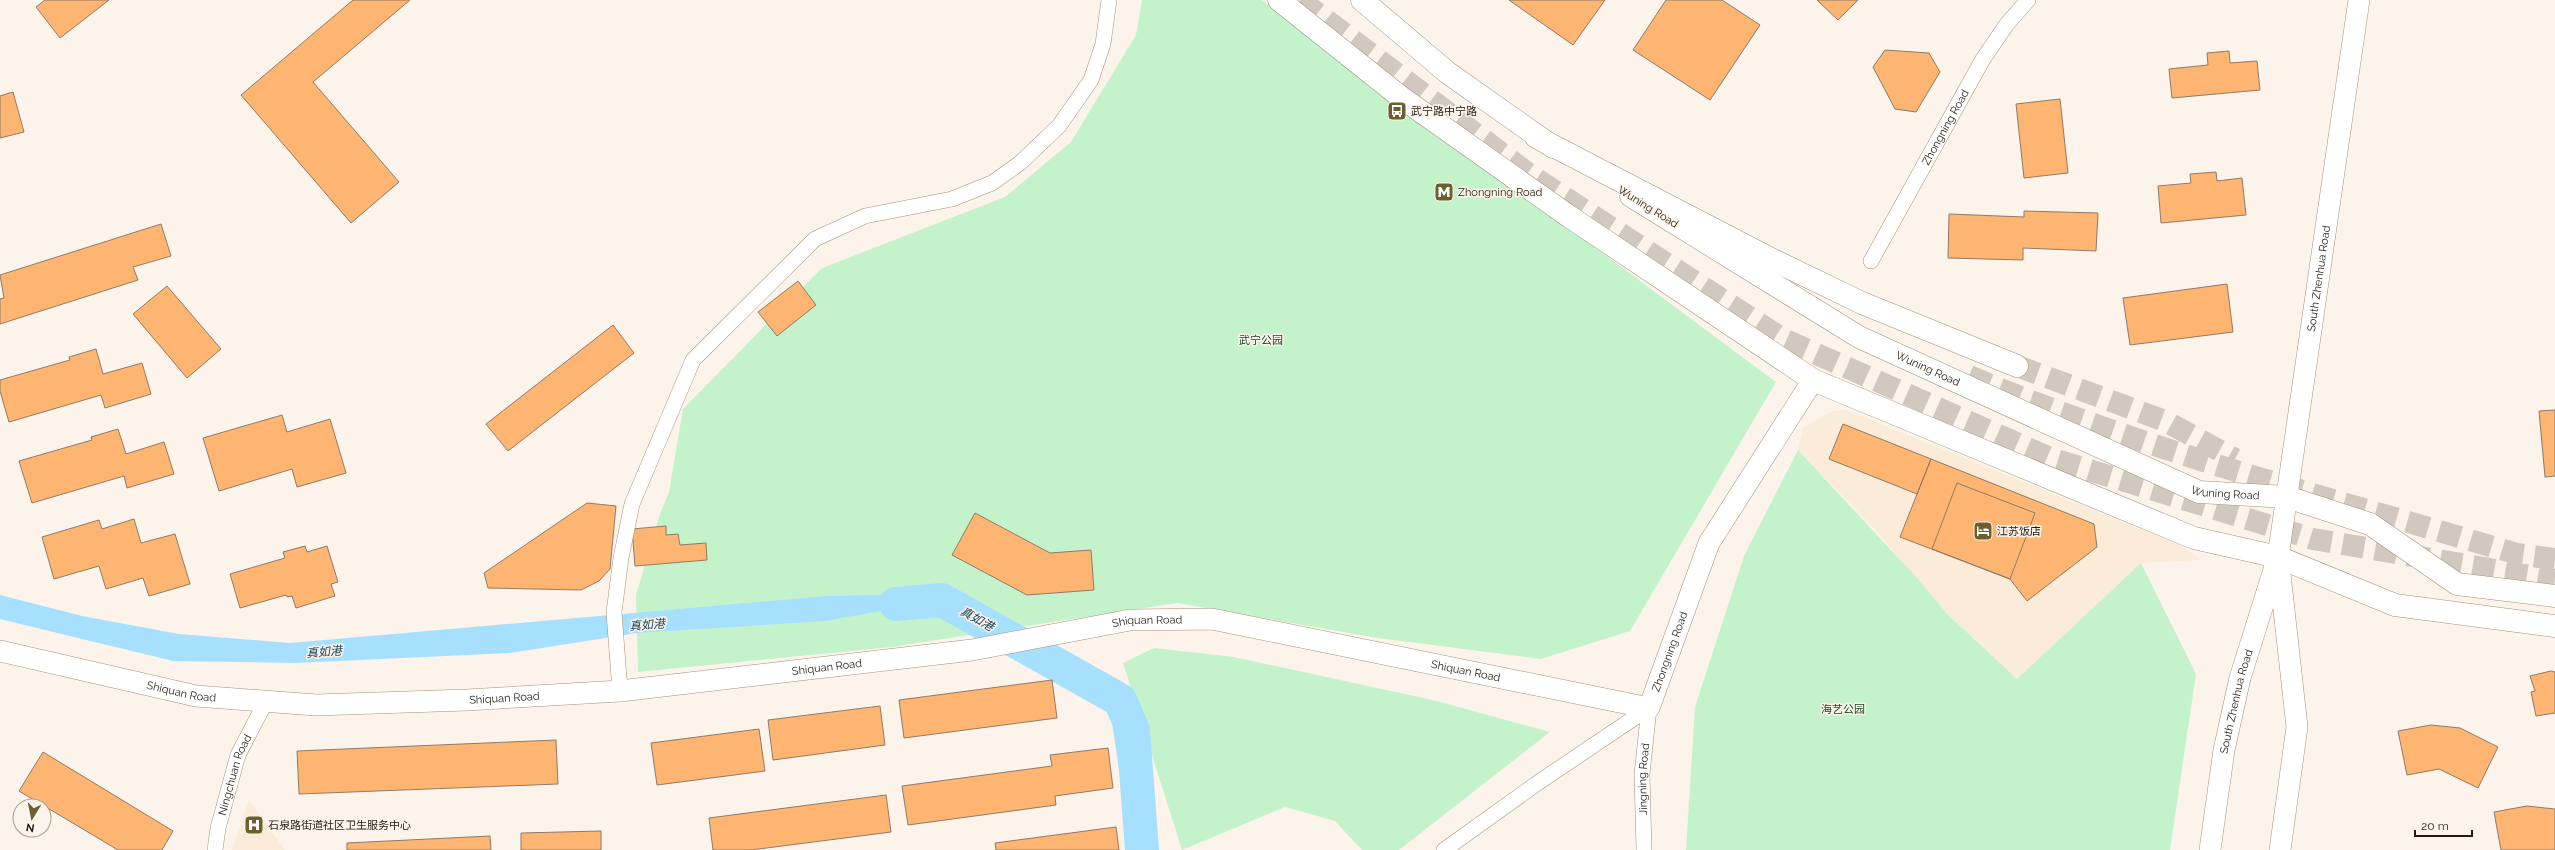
<svg xmlns="http://www.w3.org/2000/svg" width="2555" height="850" font-family="Raleway,'Noto Sans SC',sans-serif">
<style>
.built{fill:#fbebd9}
.green{fill:#c4f3cb}
.water{fill:#a7e0fe}
.lines{fill:none;stroke-linecap:round;stroke-linejoin:round}
.river{stroke:#a7e0fe;stroke-width:34}
.building{fill:#feb572;stroke:#907a67}
.highway-tunnel{stroke:#d1c9bf;stroke-width:22;stroke-dasharray:22 11;stroke-linecap:butt}
.street-casing{stroke:#a4917a;stroke-width:16}
.secondary-casing{stroke:#a4917a;stroke-width:22}
.primary-casing{stroke:#a4917a;stroke-width:23}
.highway-casing{stroke:#a4917a;stroke-width:23}
.street{stroke:#fff;stroke-width:15}
.secondary{stroke:#fff;stroke-width:21}
.primary{stroke:#fff;stroke-width:22}
.highway{stroke:#fff;stroke-width:22}
.labels{text-anchor:middle;dominant-baseline:central;stroke-width:3;stroke-linejoin:round;paint-order:stroke}
.poi-label{font-size:11px;fill:#241c14;stroke:#fcf4ea;text-anchor:start}
.street-label{font-size:11px;fill:#241c14;stroke:#fcf4ea}
.park-label{font-size:11px;fill:#144c23;stroke:#fcf4ea}
.water-label{font-size:12px;font-style:italic;fill:#113f53;stroke:#fcf4ea}
</style>
<rect width="100%" height="100%" fill="#fcf4ea"/>
<path class="built" d="M 1846,410 L 2180,545 L 2201,560 L 2141,563 L 2017,680 L 1948,615 L 1870,524 L 1798,450 L 1803,427 L 1833,411 Z
M 249,800 L 285,850 L 232,850 Z"/>
<path class="green" d="M 1142,0 L 1262,0 L 1776,382 L 1630,631 L 1541,659 L 1378,638 L 1177,603 L 892,647 L 638,672 L 636,595 L 660,514 L 669,492 L 683,409 L 822,268 L 1005,197 L 1071,142 L 1136,35 Z
M 1798,450 L 1917,578 L 1948,615 L 2017,679 L 2141,563 L 2196,674 L 2170,850 L 1686,850 L 1695,707 L 1744,556 Z
M 1154,648 L 1234,657 L 1437,701 L 1550,732 L 1399,850 L 1362,850 L 1335,821 L 1285,807 L 1182,850 L 1123,663 Z"/>
<path class="water" d="M 943,594 L 1015,625 L 996,630 L 942,600 L 825,621 L 637,633 L 510,653 L 295,663 L 173,661 L 0,619 L 0,595 L 82,616 L 179,634 L 290,643 L 827,596 Z
M 1036,653 L 1069,658 L 1120,700 L 1134,745 L 1150,850 L 1131,850 L 1110,709 L 1019,656 Z"/>
<g class="lines">
<path class="river" d="M 896,604 L 942,600 L 1120,700 L 1133,730 L 1142,850"/>
</g>
<path class="building" d="M 45,0 L 109,0 L 60,38 L 36,7 Z
M 353,0 L 410,0 L 313,82 L 399,182 L 351,223 L 241,95 Z
M 1509,0 L 1605,0 L 1573,45 Z
M 1666,0 L 1722,0 L 1760,25 L 1710,100 L 1633,50 Z
M 1817,0 L 1858,0 L 1838,20 Z
M 1885,50 L 1929,53 L 1940,72 L 1916,112 L 1895,109 L 1873,67 Z
M 2229,51 L 2230,63 L 2257,61 L 2260,90 L 2172,98 L 2169,69 L 2208,65 L 2207,53 Z
M 13,92 L 24,132 L 0,138 L 0,96 Z
M 2060,99 L 2068,173 L 2024,178 L 2016,104 Z
M 2216,172 L 2217,181 L 2242,178 L 2246,215 L 2161,223 L 2158,186 L 2191,183 L 2190,174 Z
M 2024,211 L 2098,213 L 2096,251 L 2023,248 L 2023,260 L 1948,258 L 1949,214 L 2024,217 Z
M 161,224 L 171,256 L 133,267 L 138,280 L 0,324 L 0,299 L 4,298 L 0,275 Z
M 798,281 L 816,305 L 777,336 L 758,312 Z
M 2227,284 L 2233,332 L 2130,345 L 2123,298 Z
M 167,286 L 221,349 L 187,378 L 133,314 Z
M 613,325 L 634,353 L 508,451 L 486,424 Z
M 96,349 L 103,374 L 142,363 L 151,394 L 105,408 L 101,395 L 9,422 L 0,391 L 0,380 L 70,360 L 69,357 Z
M 2555,410 L 2555,476 L 2545,477 L 2539,411 Z
M 282,415 L 287,432 L 330,419 L 346,473 L 297,487 L 292,469 L 219,491 L 203,438 Z
M 1843,424 L 1931,459 L 1917,494 L 1829,459 Z
M 118,429 L 126,454 L 164,442 L 174,474 L 127,488 L 124,476 L 32,503 L 19,461 L 92,440 L 91,437 Z
M 1931,459 L 2094,524 L 2097,547 L 2027,601 L 2010,579 L 1900,537 Z
M 1957,483 L 2035,513 L 2010,579 L 1932,549 Z
M 587,503 L 616,506 L 610,569 L 599,581 L 581,590 L 488,588 L 484,573 Z
M 975,513 L 1050,553 L 1091,550 L 1094,590 L 1027,595 L 952,555 Z
M 134,519 L 141,543 L 175,534 L 190,584 L 149,596 L 143,578 L 106,589 L 99,566 L 54,579 L 42,537 L 99,520 L 102,529 Z
M 666,526 L 666,535 L 678,534 L 680,545 L 706,543 L 707,560 L 635,566 L 632,529 Z
M 305,546 L 307,552 L 327,546 L 338,582 L 331,584 L 335,596 L 296,608 L 292,596 L 287,597 L 286,595 L 240,608 L 230,574 L 285,558 L 283,552 Z
M 2551,671 L 2555,672 L 2555,713 L 2536,716 L 2531,692 L 2535,691 L 2530,676 Z
M 1052,680 L 1057,718 L 904,738 L 899,700 Z
M 880,706 L 885,745 L 773,760 L 768,720 Z
M 2431,725 L 2460,728 L 2498,747 L 2478,788 L 2439,769 L 2407,775 L 2398,731 Z
M 759,729 L 765,771 L 657,785 L 651,743 Z
M 556,740 L 558,784 L 299,794 L 297,751 Z
M 1108,748 L 1113,788 L 1055,796 L 1056,805 L 908,825 L 902,786 L 1052,766 L 1050,755 Z
M 43,752 L 173,831 L 162,850 L 118,850 L 19,791 Z
M 886,795 L 891,832 L 751,850 L 713,850 L 709,818 Z
M 2527,806 L 2555,809 L 2555,850 L 2501,850 L 2494,812 Z
M 1116,827 L 1119,850 L 996,850 L 995,843 Z
M 601,831 L 601,850 L 521,850 L 521,833 Z
M 490,836 L 491,850 L 347,850 L 347,843 Z"/>
<g class="lines">
<path class="highway-tunnel" d="M 1300,0 L 1530,175 L 1783,339 L 2050,458 L 2313,539 L 2555,580
M 2017,366 L 2165,421 L 2235,459
M 1969,376 C 2146,451 2334,499 2517,554 L 2555,559"/>
<g class="street-casing">
<g id="street">
<path id="s1" d="M 1871,261 L 1983,59 L 2007,24 L 2028,0"/>
<path d="M 620,691 L 614,612 L 621,558 L 632,504 L 693,360 L 815,239 L 865,216 L 952,199 L 992,183 L 1020,163 L 1059,126 L 1091,80 L 1103,44 L 1109,0"/>
<path id="s2" d="M 215,850 L 218,828 L 238,755 L 265,703"/>
<path d="M 1444,850 L 1539,782 L 1649,708"/>
<path id="s3" d="M 1644,850 L 1642,774 L 1649,708"/>
</g>
</g>
<g class="secondary-casing">
<g id="secondary">
<path d="M 2279,565 L 2297,727 L 2280,850"/>
<path id="s4" d="M 0,651 L 196,696 L 316,705 L 467,700 L 620,691 L 972,650 L 1130,620 L 1212,619 L 1649,708 L 1709,543 L 1813,380"/>
<path id="s5" d="M 2210,850 L 2224,750 L 2240,678 L 2278,557 L 2359,0"/>
</g>
</g>
<g class="primary-casing">
<g id="primary">
<path d="M 1279,0 L 1402,98 L 1570,217 L 1813,380 L 2194,538 L 2278,557 L 2395,605 L 2555,626"/>
<path d="M 1362,0 L 1448,73 L 1553,147"/>
<path id="s6" d="M 1631,196 L 1859,337 L 2199,492 L 2287,497 L 2370,524 L 2457,584 L 2555,596"/>
</g>
</g>
<g class="highway-casing">
<path id="highway" d="M 1536,137 L 1771,259 L 1862,303 L 2017,366"/>
</g>
<use href="#street" class="street"/>
<use href="#secondary" class="secondary"/>
<use href="#primary" class="primary"/>
<use href="#highway" class="highway"/>
</g>
<defs>
<g id="bus-square" transform="scale(1)"><rect x="-9" y="-9" width="18" height="18" rx="4" fill="#6d5f2d" stroke="#fcf4ea"/><path d="M-5-6H5V4H4V6H2V4H-2V6H-4V4H-5ZM-3.5-4V0h7V-4ZM-3.5 1.2v1.5H-2V1.2ZM2 1.2v1.5H3.5V1.2Z" fill="#fff"/></g>
<g id="metro-square" transform="scale(1)"><rect x="-9" y="-9" width="18" height="18" rx="4" fill="#6d5f2d" stroke="#fcf4ea"/><path d="M-5.5 5V-5H-3L0 0L3-5H5.5V5H3V-.5L0 4L-3-.5V5Z" fill="#fff"/></g>
<g id="hotel-square" transform="scale(1)"><rect x="-9" y="-9" width="18" height="18" rx="4" fill="#6d5f2d" stroke="#fcf4ea"/><path d="M-6-4.5h1.5V1H6V5H4.5V3h-9V5H-6ZM-4 0a1.8 1.8 0 1 1 3.6 0ZM.5 0V-2.5h3Q6-2.5 6 0Z" fill="#fff"/></g>
<g id="hospital-square" transform="scale(1)"><rect x="-9" y="-9" width="18" height="18" rx="4" fill="#6d5f2d" stroke="#fcf4ea"/><path d="M-5-5h3v3.5h4V-5h3V5h-3V1.5h-4V5h-3Z" fill="#fff"/></g>
</defs>
<g fill-rule="evenodd">
<use href="#bus-square" x="1397" y="111"/>
<use href="#metro-square" x="1444" y="192"/>
<use href="#hotel-square" x="1983" y="531"/>
<use href="#hospital-square" x="254" y="825"/>
</g>
<g class="labels">
<g class="poi-label">
<text x="1411" y="111">武宁路中宁路</text>
<text x="1458" y="192">Zhongning Road</text>
<text x="1997" y="531">江苏饭店</text>
<text x="268" y="825">石泉路街道社区卫生服务中心</text>
</g>
<g class="street-label">
<text stroke="none"><textPath href="#s1" startOffset="153">Zhongning Road</textPath></text>
<text transform="translate(1648 207) rotate(32)">Wuning Road</text>
<text stroke="none"><textPath href="#s5" startOffset="583">South Zhenhua Road</textPath></text>
<text stroke="none"><textPath href="#s6" startOffset="344">Wuning Road</textPath></text>
<text stroke="none"><textPath href="#s6" startOffset="668">Wuning Road</textPath></text>
<text stroke="none"><textPath href="#s4" startOffset="1158">Shiquan Road</textPath></text>
<text stroke="none"><textPath href="#s4" startOffset="1729">Zhongning Road</textPath></text>
<text stroke="none"><textPath href="#s4" startOffset="834">Shiquan Road</textPath></text>
<text stroke="none"><textPath href="#s4" startOffset="1482">Shiquan Road</textPath></text>
<text stroke="none"><textPath href="#s4" startOffset="186">Shiquan Road</textPath></text>
<text stroke="none"><textPath href="#s4" startOffset="510">Shiquan Road</textPath></text>
<text stroke="none"><textPath href="#s5" startOffset="151">South Zhenhua Road</textPath></text>
<text stroke="none"><textPath href="#s2" startOffset="78">Ningchuan Road</textPath></text>
<text stroke="none"><textPath href="#s3" startOffset="71">Jingning Road</textPath></text>
</g>
<g class="park-label">
<text x="1261" y="340">武宁公园</text>
<text x="1843" y="709">海艺公园</text>
</g>
<g class="water-label">
<text transform="translate(977 619) rotate(29)">真如港</text>
<text transform="translate(647 625) rotate(-5)">真如港</text>
<text transform="translate(324 652) rotate(-5)">真如港</text>
</g>
</g>
<g transform="translate(32 818) rotate(190)"><circle r="19" fill="#fcf4ea" stroke="#a69e94"/>
<path d="M0-3L7 15L0 10L-7 15Z" fill="#6d5f2d"/>
<text y="-6" font-size="11" font-weight="bold" text-anchor="middle" fill="#241c14">N</text>
</g>
<path d="M2415 830v6h57v-6" fill="none" stroke="#241c14" stroke-width="2"/>
<text x="2421" y="830" font-size="12" fill="#241c14" stroke="#fcf4ea" stroke-width="3" paint-order="stroke">20 m</text>
</svg>
